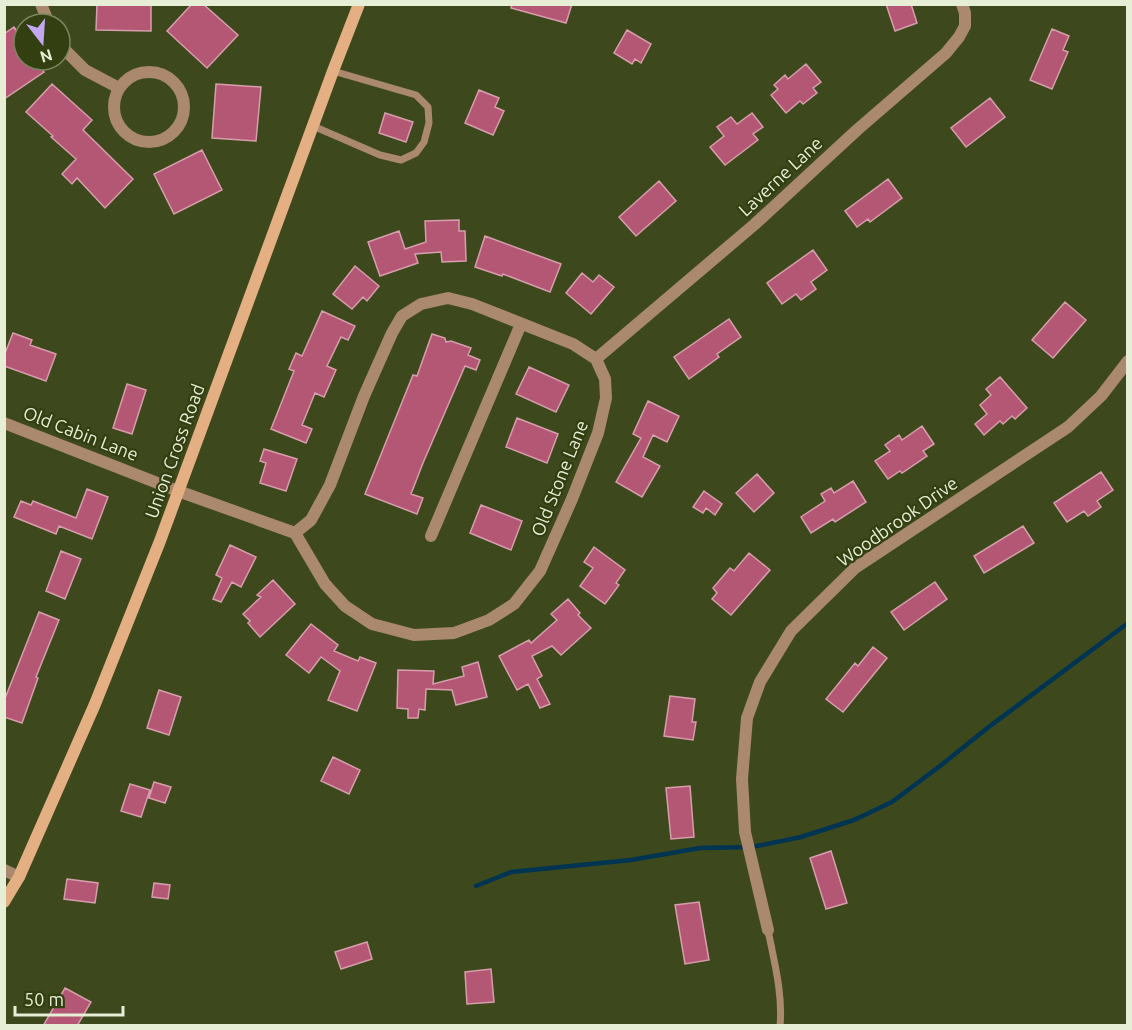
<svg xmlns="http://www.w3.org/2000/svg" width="1132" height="1030" font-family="Ubuntu,sans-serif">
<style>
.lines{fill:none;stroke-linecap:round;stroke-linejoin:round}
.stream{stroke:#003453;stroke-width:4.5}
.building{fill:#b45774;stroke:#d69eac;stroke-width:1.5}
.lane{stroke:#aa896e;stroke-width:7}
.street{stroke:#aa896e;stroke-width:12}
.secondary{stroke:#e3af83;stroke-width:12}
.labels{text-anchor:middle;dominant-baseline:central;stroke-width:4.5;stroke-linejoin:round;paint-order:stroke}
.street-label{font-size:18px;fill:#e6eed5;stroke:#333e11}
</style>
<rect width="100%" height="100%" fill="#3d491c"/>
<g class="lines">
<path class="stream" d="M 476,886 L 511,872 L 631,860 L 700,848 L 752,847 L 801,837 L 854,820 L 892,802 L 940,766 L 990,726 L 1128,623"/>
</g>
<path class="building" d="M 97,4 L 151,4 L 151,31 L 96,30 Z
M 192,4 L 203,4 L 238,35 L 207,68 L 167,31 Z
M 512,4 L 572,4 L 566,23 L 511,8 Z
M 886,4 L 911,4 L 917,23 L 895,31 Z
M 14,27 L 24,43 L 24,60 L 36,60 L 44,72 L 4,99 L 4,34 Z
M 1052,29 L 1069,36 L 1063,50 L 1068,52 L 1052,89 L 1030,80 Z
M 627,30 L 651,44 L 641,63 L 635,59 L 632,64 L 614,53 Z
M 806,64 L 821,82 L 813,88 L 817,93 L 803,104 L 800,101 L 786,113 L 771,95 L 778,89 L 774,85 L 785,75 L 788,79 Z
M 52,84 L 92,120 L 83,130 L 133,179 L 105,208 L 77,178 L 72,184 L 62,174 L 76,159 L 51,137 L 53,136 L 26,112 Z
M 216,84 L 261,87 L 256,141 L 212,138 Z
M 479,90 L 499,98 L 495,107 L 504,111 L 493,135 L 465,123 Z
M 990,98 L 1005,117 L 966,147 L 951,128 Z
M 385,113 L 413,122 L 406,142 L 379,133 Z
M 752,113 L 763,127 L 753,134 L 758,140 L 725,165 L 710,147 L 724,136 L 717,127 L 731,117 L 737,124 Z
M 202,150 L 222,190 L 174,214 L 154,174 Z
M 888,179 L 902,198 L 870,222 L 868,219 L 857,227 L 845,211 Z
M 659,181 L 676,201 L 636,236 L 619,217 Z
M 459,220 L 459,231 L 465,231 L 466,261 L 442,262 L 441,252 L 415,254 L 418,263 L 380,276 L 368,242 L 399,231 L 405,249 L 426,242 L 425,221 Z
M 485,236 L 561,264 L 550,292 L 503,274 L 502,276 L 475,267 Z
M 813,250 L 827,270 L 811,282 L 816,289 L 801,300 L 796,294 L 782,304 L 767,283 Z
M 355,266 L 379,286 L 367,301 L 363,297 L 352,309 L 333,294 Z
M 582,273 L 593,282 L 599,275 L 614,287 L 591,314 L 566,293 Z
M 1065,302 L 1086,320 L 1053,358 L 1032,340 Z
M 322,311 L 355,326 L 348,340 L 341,337 L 327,366 L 336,370 L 324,397 L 315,393 L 302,425 L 312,429 L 306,443 L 271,429 L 294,371 L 289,369 L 296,353 L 302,356 Z
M 729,319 L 741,337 L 717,354 L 719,357 L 689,379 L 674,357 Z
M 13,333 L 32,340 L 30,345 L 56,354 L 46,381 L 4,366 L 4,356 Z
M 432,334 L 445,338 L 446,342 L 451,341 L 471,348 L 468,355 L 480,360 L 476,370 L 465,366 L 423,463 L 411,494 L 423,498 L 417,514 L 365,494 L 413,375 L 417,376 Z
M 529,367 L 569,385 L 556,412 L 516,394 Z
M 1000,377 L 1027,408 L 1015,419 L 1012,416 L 1003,424 L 1000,421 L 984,435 L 975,424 L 987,414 L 980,405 L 991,395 L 986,389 Z
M 127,384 L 146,390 L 132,434 L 113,428 Z
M 648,401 L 679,416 L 667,442 L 653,435 L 643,457 L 660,466 L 642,497 L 616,482 L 641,438 L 633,434 Z
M 517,418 L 558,434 L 547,463 L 506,447 Z
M 922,426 L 934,444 L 923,451 L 927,456 L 902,473 L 900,471 L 888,479 L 875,461 L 890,451 L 885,445 L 899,435 L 902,440 Z
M 264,449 L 297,459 L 286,491 L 260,483 L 266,463 L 260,461 Z
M 1101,472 L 1113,490 L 1097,501 L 1101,507 L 1088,516 L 1084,511 L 1067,522 L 1054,503 Z
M 757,474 L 774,493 L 754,512 L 736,493 Z
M 853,481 L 866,502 L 835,522 L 833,519 L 811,533 L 801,517 L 825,501 L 821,494 L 831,488 L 834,493 Z
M 87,489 L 108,497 L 92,539 L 59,526 L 56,534 L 14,517 L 21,501 L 31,505 L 33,501 L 76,518 Z
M 704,491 L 722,504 L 715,515 L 706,508 L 703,513 L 693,507 Z
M 481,505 L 522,521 L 511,550 L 470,533 Z
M 1023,526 L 1034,543 L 984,573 L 974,556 Z
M 230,545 L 256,557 L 241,587 L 232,582 L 221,602 L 213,599 L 222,578 L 216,575 Z
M 594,547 L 625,570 L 616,583 L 619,585 L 605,604 L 580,586 L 593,568 L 584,562 Z
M 61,551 L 81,559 L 65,599 L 46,591 Z
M 749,553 L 770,570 L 731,615 L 712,599 L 717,593 L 713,588 L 730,568 L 734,571 Z
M 273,580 L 295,604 L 260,637 L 248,623 L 250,621 L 243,614 L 261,597 L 257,595 Z
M 935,582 L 947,599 L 904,630 L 891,612 Z
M 568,599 L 580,613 L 578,615 L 591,628 L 561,655 L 552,646 L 532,656 L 542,676 L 537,679 L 550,704 L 540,708 L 528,684 L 517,690 L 499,656 L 529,640 L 531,643 L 557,620 L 551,614 Z
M 39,612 L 59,620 L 36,677 L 38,678 L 22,723 L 4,717 L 4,701 Z
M 311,624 L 338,645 L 334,651 L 358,661 L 360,657 L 376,663 L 357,711 L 328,700 L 340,671 L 321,657 L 309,673 L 286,655 Z
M 873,647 L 887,658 L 843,712 L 826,699 L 855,663 L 858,666 Z
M 478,662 L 487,697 L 456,705 L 452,690 L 426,689 L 425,710 L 419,709 L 418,718 L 408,718 L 408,709 L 397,708 L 398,670 L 434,671 L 433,684 L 464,676 L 462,667 Z
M 159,690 L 181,697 L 169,735 L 147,728 Z
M 670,696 L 695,699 L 692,722 L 696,722 L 693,740 L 664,736 Z
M 333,757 L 360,770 L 349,794 L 321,781 Z
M 154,782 L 171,787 L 165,803 L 149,798 Z
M 130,784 L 150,790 L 141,817 L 121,811 Z
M 690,786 L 694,837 L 671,839 L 666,788 Z
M 831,851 L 847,903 L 826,909 L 810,858 Z
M 67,879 L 98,883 L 95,903 L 64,899 Z
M 154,883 L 170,885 L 168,899 L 152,897 Z
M 699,902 L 709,960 L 685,964 L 675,905 Z
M 367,942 L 372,959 L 341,969 L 335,952 Z
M 491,969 L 494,1002 L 467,1004 L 465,972 Z
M 65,988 L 91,1002 L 77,1026 L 43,1026 Z"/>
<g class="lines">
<path class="lane" d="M 313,126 L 380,155 L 401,160 L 416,153 L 424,142 L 429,123 L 428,107 L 416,95 L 333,71
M 768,930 C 774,961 783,994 780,1026"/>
<path class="street" d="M 41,4 L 49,24
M 60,42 L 66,51 L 85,70 L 119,88
M114 107a35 35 0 1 1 70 0a35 35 0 1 1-70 0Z
M 596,359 L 755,224 L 857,130 L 946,53 L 959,37 L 965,26 L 965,13 L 962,4
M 4,423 L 178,491 L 295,533 L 325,584 L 345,606 L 372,624 L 414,635 L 454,633 L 489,620 L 514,604 L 540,571 L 572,499 L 598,433 L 606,398 L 605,379 L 596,359 L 573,344 L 472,304 L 448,298 L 421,304 L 402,316 L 392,333 L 364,396 L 330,485 L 311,520 L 295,533
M 431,536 L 521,324
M 4,870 L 19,877
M 768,930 L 745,832 L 742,779 L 747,718 L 760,682 L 791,631 L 855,568 L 1068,427 L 1101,396 L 1128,361"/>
<path class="secondary" d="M 4,902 L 19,877 L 95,704 L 160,541 L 333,71 L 359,4"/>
</g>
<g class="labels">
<g class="street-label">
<text transform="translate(780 176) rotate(-43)">Laverne Lane</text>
<text transform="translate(81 433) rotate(21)">Old Cabin Lane</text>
<text transform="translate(174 451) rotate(-70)">Union Cross Road</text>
<text transform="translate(559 478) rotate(-68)">Old Stone Lane</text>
<text transform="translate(897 521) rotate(-35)">Woodbrook Drive</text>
</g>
</g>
<rect width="1132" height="1030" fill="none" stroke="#e6eed5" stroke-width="12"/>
<g transform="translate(42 42) rotate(163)"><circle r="28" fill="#333e11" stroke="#7b845f" stroke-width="1.5"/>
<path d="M0-4.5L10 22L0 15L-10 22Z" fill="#c4a7f1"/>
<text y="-9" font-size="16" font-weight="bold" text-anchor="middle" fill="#e6eed5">N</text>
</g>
<path d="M15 1006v9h108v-9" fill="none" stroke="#e6eed5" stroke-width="3"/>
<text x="24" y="1006" font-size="18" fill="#e6eed5" stroke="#333e11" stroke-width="4.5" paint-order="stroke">50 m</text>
</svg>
